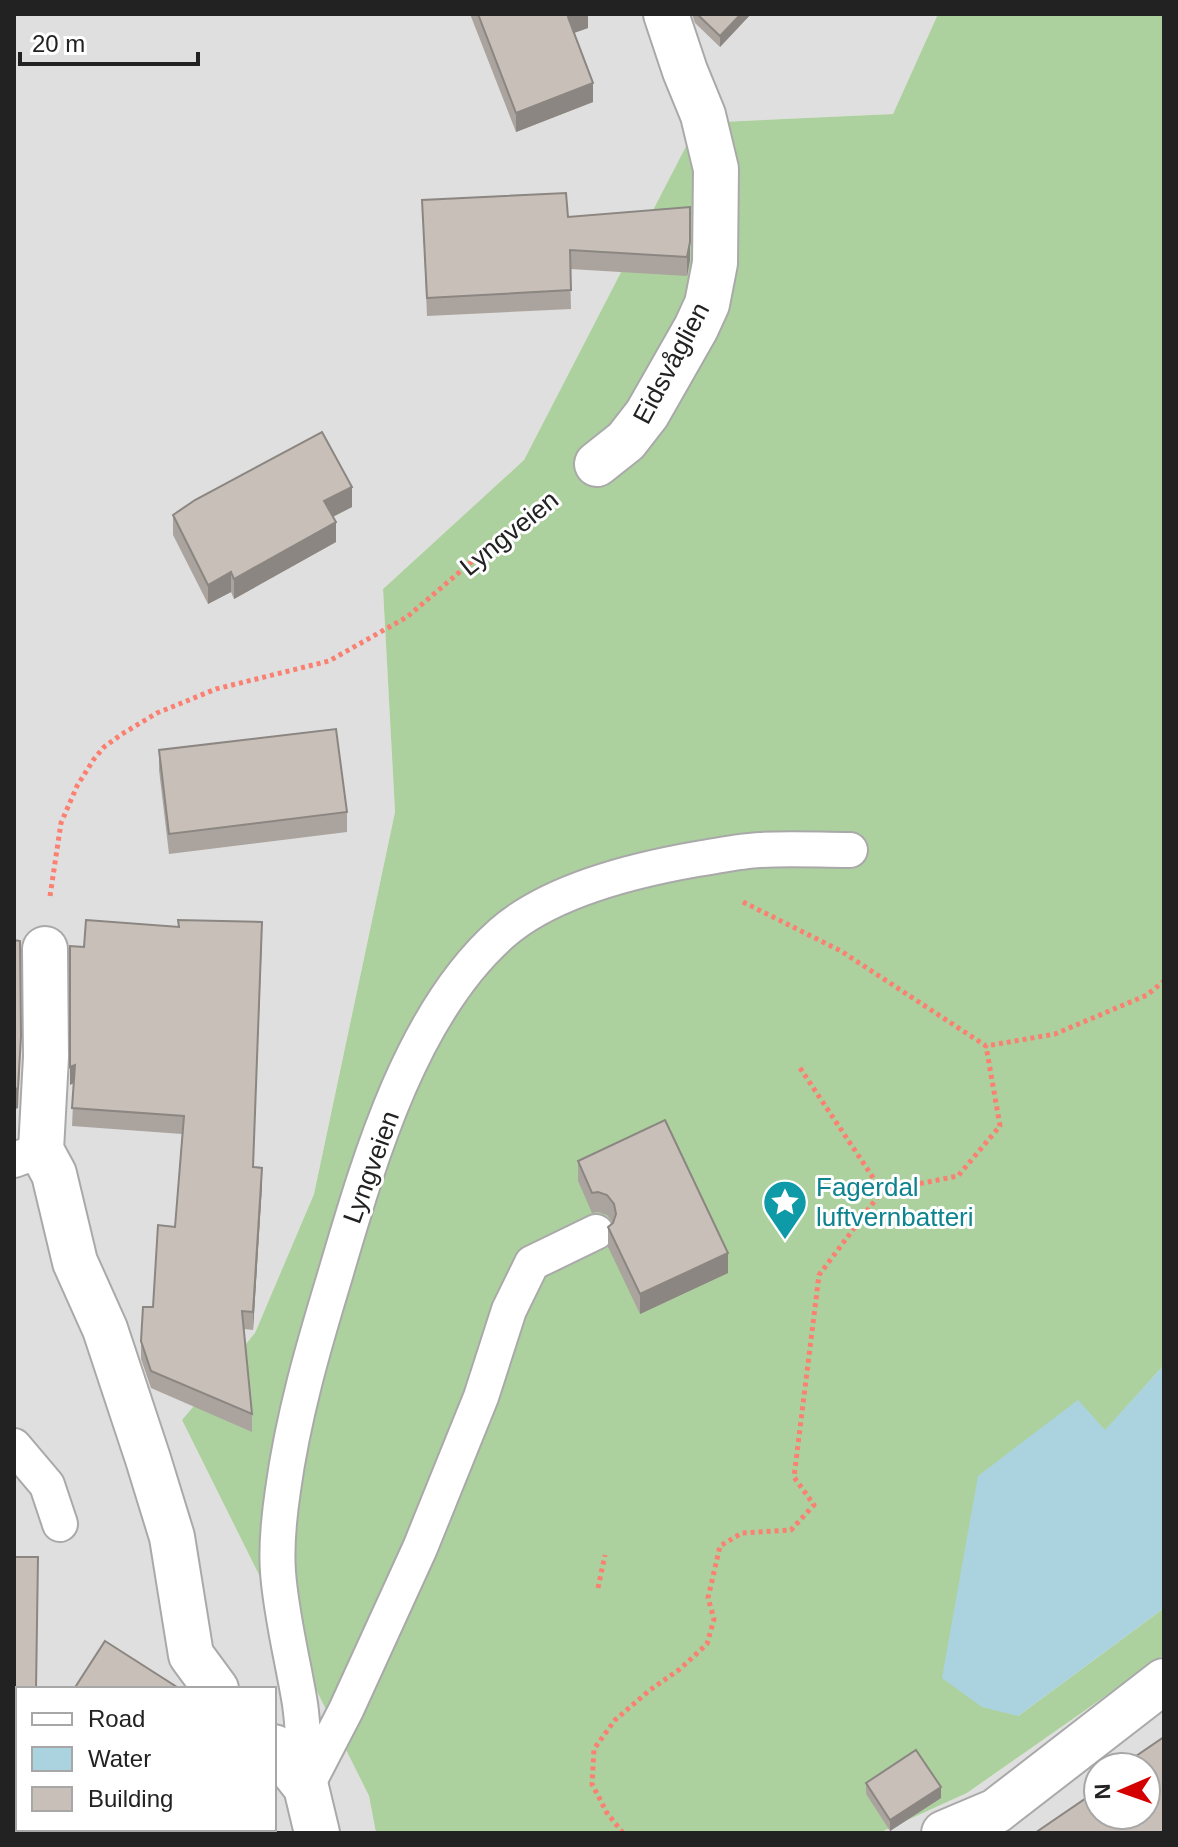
<svg xmlns="http://www.w3.org/2000/svg" width="1178" height="1847" font-family="Arial,sans-serif">
<style>
.residential{fill:#e0dfdf;fill-rule:evenodd}
.forest{fill:#add19e}
.water{fill:#aad3df}
.lines{fill:none;stroke-linecap:round;stroke-linejoin:round}
.service-casing{stroke:#a9a9a9;stroke-width:38}
.minor-casing{stroke:#a9a9a9;stroke-width:48}
.path{stroke:#fa8072;stroke-width:5;stroke-dasharray:4 4;stroke-linecap:butt}
.service{stroke:#fff;stroke-width:34}
.minor{stroke:#fff;stroke-width:44}
.wall{fill:#aba49e}
.shaded-wall{fill:#8b8681}
.building{fill:#c7bfb8;stroke:#8b8681;stroke-width:2}
.labels{text-anchor:middle;dominant-baseline:central;stroke-width:6;stroke-linejoin:round;paint-order:stroke}
.street-label{font-size:26px;fill:#222;stroke:#fff}
.culture-label{font-size:26px;fill:#0d838f;stroke:#fff;text-anchor:start}
</style>
<rect width="100%" height="100%" fill="#f2efe9"/>
<path class="residential" d="M 14,14 L 938,14 L 893,114 L 698,123 L 524,460 L 383,589 L 395,812 L 314,1194 L 255,1333 L 182,1420 L 369,1796 L 376,1833 L 14,1833 ZM 18,1689 L 274,1689 L 274,1829 L 18,1829 Z
M 1164,1655 L 1164,1833 L 879,1833 L 967,1793 ZM 1098,1767 L 1146,1767 L 1146,1815 L 1098,1815 Z"/>
<path class="forest" d="M 938,14 L 1164,14 L 1164,1365 L 1105,1431 L 1018,1716 L 1164,1608 L 1164,1655 L 967,1793 L 879,1833 L 376,1833 L 369,1796 L 182,1420 L 255,1333 L 314,1194 L 395,812 L 383,589 L 524,460 L 698,123 L 893,114 Z"/>
<path class="water" d="M 1164,1365 L 1164,1608 L 1018,1716 L 982,1707 L 942,1678 L 978,1476 L 1078,1400 L 1105,1430 Z"/>
<g class="lines">
<g class="service-casing">
<path id="service" d="M 14,1160 L 41,1150
M 14,1446 L 47,1485 L 60,1524
M 306,1787 C 304,1760 304,1732 300,1704 C 293,1661 281,1615 278,1572 C 276,1545 279,1517 283,1490 C 293,1417 313,1348 334,1279 C 368,1164 410,1014 502,933 C 551,890 634,870 697,859 C 718,856 739,851 760,850 C 790,848 820,850 850,850
M 306,1787 L 346,1710 L 420,1548 L 481,1397 L 509,1310 L 532,1263 L 596,1232"/>
</g>
<g class="minor-casing">
<path id="minor" d="M 597,464 L 626,441 L 647,414 L 696,328 L 707,304 L 715,263 L 716,169 L 703,115 L 685,71 L 666,14
M 45,949 L 46,1057 L 41,1150 L 54,1174 L 75,1262 L 105,1329 L 148,1459 L 172,1537 L 191,1655 L 216,1689
M 274,1747 L 306,1787 L 317,1833
M 944,1833 L 996,1811 L 1164,1681"/>
</g>
<path class="path" d="M 50,896 L 61,823 L 77,786 L 94,759 L 104,747 L 122,734 L 157,713 L 216,689 L 329,661 L 407,617 L 497,540 L 555,496
M 743,902 L 841,951 L 986,1046 L 1055,1034 L 1147,995 L 1164,981
M 800,1068 L 882,1191
M 598,1588 L 605,1555
M 623,1833 L 607,1813 L 592,1784 L 594,1749 L 615,1720 L 650,1690 L 680,1669 L 707,1644 L 714,1619 L 708,1598 L 720,1546 L 742,1533 L 791,1530 L 814,1505 L 794,1477 L 819,1275 L 882,1191 L 958,1176 L 1000,1126 L 986,1046"/>
<use href="#service" class="service"/>
<use href="#minor" class="minor"/>
</g>
<path class="wall" d="M 470,14 L 588,14 L 588,28 L 574,33 L 593,102 L 516,132 Z
M 692,14 L 751,14 L 720,47 L 695,23 Z
M 422,200 L 568,217 L 690,207 L 690,260 L 687,276 L 570,269 L 571,309 L 427,316 Z
M 352,507 L 333,517 L 336,542 L 234,599 L 231,592 L 208,604 L 173,535 L 173,515 Z
M 159,750 L 347,812 L 347,832 L 169,854 L 159,770 Z
M 178,920 L 262,940 L 253,1167 L 262,1186 L 253,1330 L 244,1329 L 252,1414 L 252,1432 L 151,1388 L 141,1359 L 141,1341 L 153,1307 L 175,1227 L 182,1134 L 72,1126 L 74,1083 L 70,1085 L 84,947 L 178,927 Z
M 578,1161 L 728,1273 L 640,1314 L 608,1247 L 608,1227 L 613,1223 L 607,1215 L 598,1212 L 592,1213 L 578,1181 Z
M 14,1557 L 18,1689 L 18,1715 L 14,1714 Z
M 866,1783 L 941,1798 L 890,1831 L 866,1794 Z
M 123,1829 L 238,1829 L 236,1833 L 129,1833 Z"/>
<path class="shaded-wall" d="M 576,14 L 588,14 L 588,28 L 568,35 L 568,17 Z
M 741,14 L 751,14 L 720,47 L 720,36 Z
M 593,83 L 593,102 L 516,132 L 516,113 Z
M 690,207 L 690,260 L 687,276 L 687,257 Z
M 352,487 L 352,507 L 324,521 L 324,501 Z
M 336,522 L 336,542 L 234,599 L 234,579 Z
M 231,572 L 231,592 L 208,604 L 208,585 Z
M 21,1036 L 18,1108 L 14,1110 L 14,1090 Z
M 75,1065 L 75,1082 L 70,1085 L 70,1067 Z
M 262,1168 L 262,1186 L 253,1330 L 253,1312 Z
M 728,1253 L 728,1273 L 640,1314 L 640,1294 Z
M 941,1787 L 941,1798 L 890,1831 L 890,1820 Z
M 225,1829 L 238,1829 L 236,1833 L 222,1833 Z"/>
<path class="building" d="M 478,14 L 576,14 L 568,17 L 593,83 L 516,113 Z
M 697,14 L 741,14 L 720,36 Z
M 566,193 L 568,217 L 690,207 L 690,242 L 687,257 L 570,250 L 571,290 L 427,298 L 422,200 Z
M 322,432 L 352,487 L 324,501 L 336,522 L 234,579 L 231,572 L 208,585 L 173,515 L 195,500 Z
M 336,729 L 347,812 L 169,834 L 159,750 Z
M 86,920 L 179,927 L 178,920 L 262,922 L 253,1167 L 262,1168 L 253,1312 L 242,1311 L 252,1414 L 151,1371 L 141,1341 L 143,1307 L 153,1307 L 158,1225 L 175,1227 L 184,1116 L 72,1108 L 75,1065 L 70,1067 L 70,946 L 84,947 Z
M 14,940 L 20,941 L 21,1036 L 18,1088 L 14,1090 Z
M 665,1120 L 728,1253 L 640,1294 L 608,1227 L 613,1223 L 616,1214 L 614,1204 L 607,1195 L 598,1192 L 592,1193 L 578,1161 Z
M 14,1557 L 38,1557 L 36,1689 L 18,1689 L 18,1695 L 14,1694 Z
M 105,1641 L 180,1689 L 74,1689 Z
M 1164,1737 L 1164,1833 L 1035,1833 L 1098,1790 L 1098,1815 L 1146,1815 L 1146,1767 L 1120,1767 Z
M 916,1750 L 941,1787 L 890,1820 L 866,1783 Z
M 152,1829 L 225,1829 L 222,1833 L 158,1833 Z"/>
<defs>
<g id="sight-pin" transform="scale(2.3)"><path d="M0 17L-7.5 6A9.5 9.5 0 1 1 7.5 6Z" fill="#0f9aa8" stroke="#fff"/><path d="M0-6L1.8-2.2L6-1.7L2.9 1.2L3.7 5.4L0 3.3L-3.7 5.4L-2.9 1.2L-6-1.7L-1.8-2.2Z" fill="#fff"/></g>
</defs>
<g fill-rule="evenodd">
<use href="#sight-pin" x="785" y="1202"/>
</g>
<g class="labels">
<g class="street-label">
<text transform="translate(671 363) rotate(-62)">Eidsvåglien</text>
<text transform="translate(509 533) rotate(-39)">Lyngveien</text>
<text transform="translate(371 1167) rotate(-70)">Lyngveien</text>
</g>
<g class="culture-label">
<text x="816" y="1187">Fagerdal<tspan x="816" dy="30">luftvernbatteri</tspan></text>
</g>
</g>
<rect width="1178" height="1847" fill="none" stroke="#222222" stroke-width="32"/>
<rect x="16" y="1687" width="260" height="144" fill="#ffffff" stroke="#a7a7a7" stroke-width="2"/>
<rect x="32" y="1713" width="40" height="12" fill="#ffffff" stroke="#a7a7a7" stroke-width="2"/>
<text x="88" y="1727" font-size="24" fill="#222222">Road</text>
<rect x="32" y="1747" width="40" height="24" fill="#aad3df" stroke="#a7a7a7" stroke-width="2"/>
<text x="88" y="1767" font-size="24" fill="#222222">Water</text>
<rect x="32" y="1787" width="40" height="24" fill="#c7bfb8" stroke="#a7a7a7" stroke-width="2"/>
<text x="88" y="1807" font-size="24" fill="#222222">Building</text>
<g transform="translate(1122 1791) rotate(268)"><circle r="38" fill="#ffffff" stroke="#a7a7a7" stroke-width="2"/>
<path d="M0-6L14 30L0 20L-14 30Z" fill="#d40000"/>
<text y="-12" font-size="22" font-weight="bold" text-anchor="middle" fill="#222222">N</text>
</g>
<path d="M20 52v12h178v-12" fill="none" stroke="#222222" stroke-width="4"/>
<text x="32" y="52" font-size="24" fill="#222222" stroke="#ffffff" stroke-width="6" paint-order="stroke">20 m</text>
</svg>
